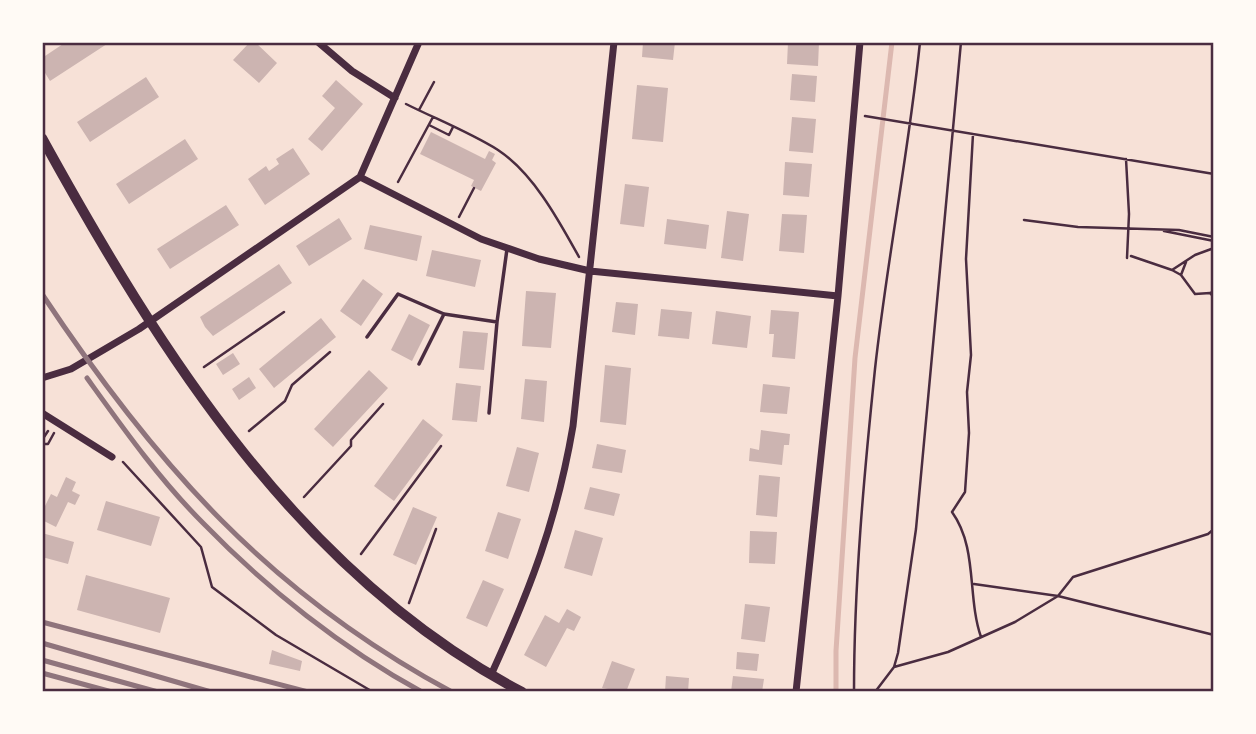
<svg xmlns="http://www.w3.org/2000/svg" width="1256" height="734" font-family="Montserrat,sans-serif">
<style>
.lines{fill:none;stroke-linecap:round;stroke-linejoin:round}
.stream{stroke:#dcb8b0;stroke-width:5}
.building{fill:#ccb4b1}
.path{stroke:#4a2c40;stroke-width:2.5}
.service{stroke:#4a2c40;stroke-width:3.5}
.minor{stroke:#4a2c40;stroke-width:7}
.tertiary{stroke:#4a2c40;stroke-width:10}
.rail{stroke:#8f747c;stroke-width:5}
.neatline{fill:none;stroke:#4a2c40;stroke-width:2.5}
</style>
<rect width="100%" height="100%" fill="#f7e1d7"/>
<g class="lines">
<path class="stream" d="M 836,692 L 836,651 L 855,358 L 892,42"/>
</g>
<path class="building" d="M 66,42 L 110,42 L 50,81 L 42,68 L 42,58 Z
M 250,42 L 255,42 L 277,63 L 259,83 L 233,60 Z
M 643,42 L 675,42 L 673,60 L 642,57 Z
M 788,42 L 819,42 L 818,66 L 787,64 Z
M 792,74 L 817,76 L 815,102 L 790,100 Z
M 146,77 L 159,97 L 90,142 L 77,122 Z
M 336,80 L 363,104 L 322,151 L 308,139 L 335,108 L 322,96 Z
M 637,85 L 668,88 L 663,142 L 632,139 Z
M 792,117 L 816,119 L 813,153 L 789,151 Z
M 431,132 L 485,159 L 489,151 L 495,154 L 492,160 L 496,163 L 481,191 L 471,186 L 474,180 L 420,154 Z
M 185,139 L 198,159 L 129,204 L 116,184 Z
M 293,148 L 310,174 L 265,205 L 248,179 L 266,166 L 269,171 L 279,164 L 276,159 Z
M 785,162 L 812,164 L 809,197 L 783,195 Z
M 625,184 L 649,187 L 644,227 L 620,224 Z
M 226,205 L 239,225 L 170,269 L 157,249 Z
M 727,211 L 749,214 L 743,261 L 721,258 Z
M 782,214 L 807,215 L 804,253 L 779,251 Z
M 339,218 L 352,239 L 309,266 L 296,246 Z
M 667,219 L 709,225 L 706,249 L 664,244 Z
M 370,225 L 422,236 L 417,261 L 364,249 Z
M 432,250 L 481,260 L 475,287 L 426,276 Z
M 279,264 L 292,283 L 213,336 L 205,327 L 200,317 Z
M 363,279 L 383,294 L 361,326 L 340,311 Z
M 526,291 L 556,293 L 551,348 L 522,346 Z
M 616,302 L 638,304 L 635,335 L 612,332 Z
M 661,309 L 692,312 L 689,339 L 658,336 Z
M 771,310 L 799,312 L 795,359 L 772,357 L 774,334 L 769,334 Z
M 716,311 L 751,316 L 747,348 L 712,344 Z
M 409,314 L 430,325 L 412,361 L 391,350 Z
M 321,318 L 336,337 L 274,388 L 259,369 Z
M 463,331 L 488,333 L 484,370 L 459,368 Z
M 233,353 L 240,364 L 223,375 L 216,364 Z
M 605,365 L 631,368 L 626,425 L 600,422 Z
M 369,370 L 388,388 L 333,447 L 314,429 Z
M 249,377 L 256,388 L 239,400 L 232,389 Z
M 525,379 L 547,381 L 544,422 L 521,419 Z
M 456,383 L 481,386 L 477,422 L 452,420 Z
M 763,384 L 790,387 L 787,414 L 760,412 Z
M 423,419 L 443,435 L 394,501 L 374,486 Z
M 761,430 L 790,434 L 789,445 L 784,445 L 782,465 L 749,461 L 750,448 L 759,450 Z
M 597,444 L 626,450 L 622,473 L 592,468 Z
M 517,447 L 539,453 L 529,492 L 506,486 Z
M 759,475 L 780,477 L 777,517 L 756,515 Z
M 66,477 L 76,482 L 72,491 L 80,495 L 75,505 L 68,502 L 56,527 L 42,520 L 42,512 L 51,494 L 57,497 Z
M 590,487 L 620,494 L 614,516 L 584,509 Z
M 106,501 L 160,517 L 151,546 L 97,530 Z
M 413,507 L 437,517 L 416,565 L 393,555 Z
M 498,512 L 521,519 L 508,559 L 485,551 Z
M 575,530 L 603,538 L 592,576 L 564,568 Z
M 750,531 L 777,532 L 775,564 L 749,563 Z
M 42,533 L 74,542 L 68,564 L 42,557 Z
M 86,575 L 170,598 L 160,633 L 77,610 Z
M 483,580 L 504,589 L 487,627 L 466,618 Z
M 745,604 L 770,607 L 765,642 L 741,639 Z
M 567,609 L 581,617 L 574,631 L 567,628 L 546,667 L 524,655 L 545,615 L 559,623 Z
M 272,650 L 302,661 L 300,671 L 269,664 Z
M 737,652 L 759,654 L 757,671 L 736,669 Z
M 612,661 L 635,669 L 626,692 L 602,688 Z
M 666,676 L 689,678 L 688,692 L 665,692 Z
M 733,676 L 764,679 L 762,692 L 731,692 Z"/>
<g class="lines">
<path class="path" d="M 406,104 C 436,119 469,132 498,150 C 534,174 559,221 579,257
M 419,110 L 434,82
M 865,116 L 1214,174
M 429,125 L 449,135 L 453,127
M 973,134 L 966,259 L 971,355 L 967,392 L 969,433 L 965,492 L 952,512 C 978,548 967,597 981,637
M 1126,159 L 1129,214 L 1127,258
M 398,182 L 433,117
M 459,217 L 474,188
M 1024,220 L 1078,227 L 1179,230 L 1214,237
M 1164,231 L 1214,241
M 1131,256 L 1172,270 L 1181,275 L 1195,294 L 1210,293
M 1172,270 L 1195,255 L 1214,248
M 1181,275 L 1186,262
M 1214,291 L 1210,293 L 1214,297
M 204,367 L 284,312
M 249,431 L 285,401 L 292,385 L 330,352
M 42,440 L 48,431
M 42,444 L 48,444 L 54,433
M 123,462 L 201,547 L 212,587 L 276,635 L 373,692
M 304,497 L 351,446 L 351,440 L 383,404
M 361,554 L 441,446
M 974,584 L 1058,596 L 1214,635
M 409,603 L 436,529
M 894,667 L 948,652 L 1015,622 L 1058,596 L 1073,577 L 1208,534 L 1214,529
M 854,692 C 854,585 864,475 875,369 C 887,259 909,151 920,42
M 875,692 L 894,667 L 898,653 L 916,529 L 961,42"/>
<path class="service" d="M 367,337 L 398,294 L 444,314 L 497,322 L 507,249
M 419,364 L 444,314
M 489,413 L 497,322"/>
<path class="minor" d="M 318,42 L 352,71 L 395,98
M 419,42 L 360,177 L 481,239 L 539,259 L 590,271 L 838,296
M 42,378 L 71,369 L 139,329 L 360,177
M 42,413 L 112,457
M 491,675 C 530,590 557,520 573,426 L 614,42
M 796,692 L 838,296 L 860,42"/>
<path class="tertiary" d="M 42,138 C 160,352 299,575 522,692"/>
<path class="rail" d="M 42,294 C 155,464 270,594 452,692
M 87,378 C 123,428 159,479 203,523 C 266,588 343,649 422,692
M 42,622 L 308,692
M 42,643 L 211,692
M 42,660 L 158,692
M 42,673 L 112,692"/>
</g>
<rect width="1256" height="734" fill="none" stroke="#fffaf5" stroke-width="88"/>
<rect x="44" y="44" width="1168" height="646" class="neatline"/>
</svg>
